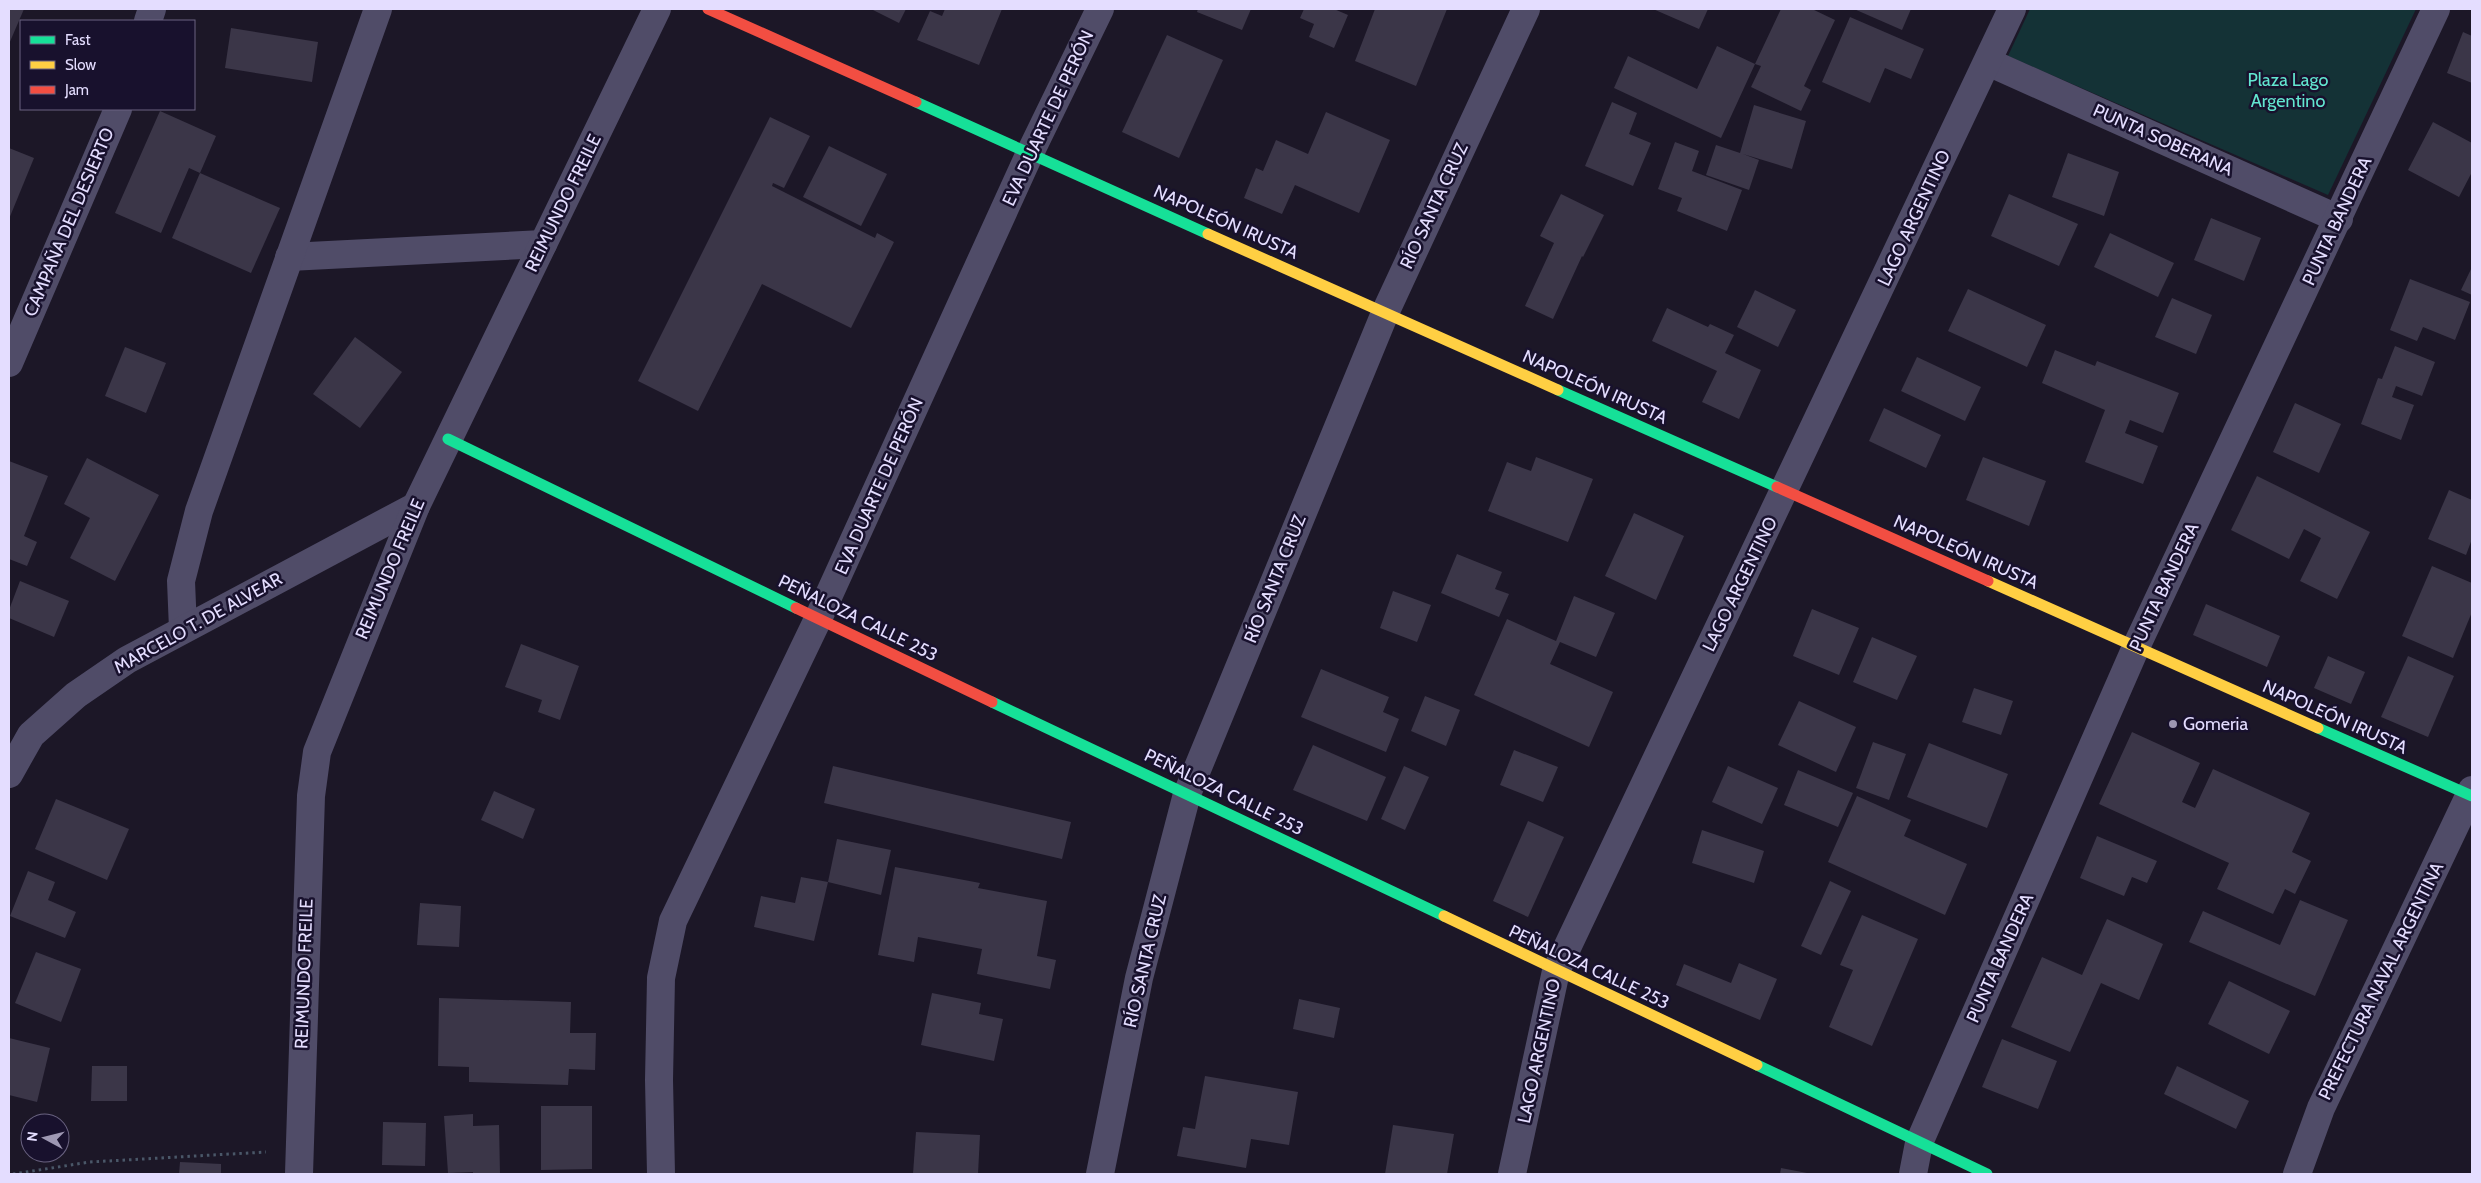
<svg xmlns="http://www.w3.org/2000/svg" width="2481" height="1183" viewBox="0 0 2481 1183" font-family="Cabin,sans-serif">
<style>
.green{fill:#143236}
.building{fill:#3b3648}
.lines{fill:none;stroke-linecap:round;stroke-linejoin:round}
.path{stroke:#4a5768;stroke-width:3;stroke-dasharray:2.5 4;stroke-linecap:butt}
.street{stroke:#504c68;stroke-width:28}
.fast{stroke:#16e098;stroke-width:11}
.slow{stroke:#ffcf43;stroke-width:11}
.jam{stroke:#f24e42;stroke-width:11}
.poi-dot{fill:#9e98b3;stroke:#18112d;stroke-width:2}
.labels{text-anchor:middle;stroke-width:5;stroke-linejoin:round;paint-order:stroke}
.park-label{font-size:18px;fill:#62e6d0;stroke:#18112d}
.street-label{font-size:18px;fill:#e4ddff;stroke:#18112d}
.poi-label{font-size:18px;fill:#e4ddff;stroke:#18112d;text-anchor:start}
</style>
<rect width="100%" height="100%" fill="#1c1727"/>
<polygon class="green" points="2030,9 2416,9 2328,195 2008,56"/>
<g class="building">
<polygon points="9,9 24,9 9,44"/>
<polygon points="871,9 906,9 899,23"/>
<polygon points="945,9 1002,9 979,65 917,40 930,11 942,16"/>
<polygon points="1198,9 1251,9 1242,30 1197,12"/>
<polygon points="1304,9 1334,9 1348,15 1334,48 1309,37 1314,24 1300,18"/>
<polygon points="1375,9 1447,9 1416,86 1355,61"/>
<polygon points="1653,9 1708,9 1699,29"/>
<polygon points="1781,9 1812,9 1835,20 1804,86 1811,90 1801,111 1751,87 1761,66 1755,64"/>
<polygon points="1854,9 1911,9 1902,30"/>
<polygon points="1850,17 1924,49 1911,79 1885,68 1870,103 1822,82"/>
<polygon points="231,28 318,42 312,82 225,68"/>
<polygon points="2463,32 2472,36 2472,83 2447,73"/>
<polygon points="1167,35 1223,60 1179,158 1122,132"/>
<polygon points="1717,46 1755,64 1721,138 1614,88 1628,56 1697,89"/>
<polygon points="1612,102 1637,113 1629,134 1651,143 1633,186 1585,166"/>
<polygon points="1754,105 1806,121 1792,169 1743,154 1759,160 1749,190 1706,175 1716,145 1740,153"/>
<polygon points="160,111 216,136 200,173 189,168 161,233 115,213"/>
<polygon points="1326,112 1390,140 1359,213 1295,185 1282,214 1244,198 1256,168 1263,171 1276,140 1308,154"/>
<polygon points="770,117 810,136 784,188 773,183 772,186 875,238 877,233 894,242 851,328 762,284 698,411 638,381"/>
<polygon points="2433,122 2472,143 2472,172 2459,197 2408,170"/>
<polygon points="1675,142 1699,151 1692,171 1742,190 1727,231 1677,211 1682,198 1658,189"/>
<polygon points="829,146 887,174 861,226 803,197"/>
<polygon points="9,148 34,158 9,219"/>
<polygon points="2068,153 2119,172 2104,216 2052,197"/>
<polygon points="200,173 280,208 251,273 172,238"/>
<polygon points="1561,194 1604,215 1583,257 1582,256 1553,319 1525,306 1554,243 1540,236"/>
<polygon points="2009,194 2078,224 2059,266 1991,236"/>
<polygon points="2211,218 2261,238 2244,281 2194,260"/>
<polygon points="2110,233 2174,263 2158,297 2094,267"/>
<polygon points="2472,267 2472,295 2461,290"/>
<polygon points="2410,279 2470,302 2455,340 2423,327 2417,341 2390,330"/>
<polygon points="1968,289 2046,325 2027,367 1948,331"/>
<polygon points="1755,290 1796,310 1778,347 1737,327"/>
<polygon points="2172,298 2212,315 2196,354 2155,337"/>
<polygon points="1667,308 1708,327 1710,324 1734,335 1725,353 1761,370 1739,419 1702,402 1717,371 1652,341"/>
<polygon points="355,337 402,372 360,428 313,394"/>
<polygon points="2395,346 2435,362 2422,396 2396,386 2392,397 2414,405 2401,440 2361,424 2378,378 2382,379"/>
<polygon points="125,347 166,363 146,413 105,396"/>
<polygon points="2055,350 2095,366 2097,361 2179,393 2163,433 2130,420 2125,433 2158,446 2143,484 2085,462 2105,410 2042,383"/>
<polygon points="1917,357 1981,387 1965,421 1901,391"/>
<polygon points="2295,403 2341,424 2319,473 2273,452"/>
<polygon points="1884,408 1941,435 1926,468 1869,441"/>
<polygon points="1536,457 1593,479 1568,542 1488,511 1507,462 1531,471"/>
<polygon points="1983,457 2046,481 2029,526 1966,500"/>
<polygon points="87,458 159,495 115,581 70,558 90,518 64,504"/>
<polygon points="9,461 48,476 24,536 37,542 27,566 9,559"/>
<polygon points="2257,476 2370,532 2337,599 2300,581 2321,538 2304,529 2289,559 2231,530"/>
<polygon points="2449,490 2472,500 2472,539 2466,555 2428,539"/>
<polygon points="1634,513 1684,536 1656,600 1605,576"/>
<polygon points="1457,554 1502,572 1495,589 1509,594 1499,617 1441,593"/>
<polygon points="2432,566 2472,583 2472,612 2453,658 2402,636"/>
<polygon points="20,581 69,601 54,637 9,618 9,610"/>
<polygon points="1393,591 1431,605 1417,642 1380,628"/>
<polygon points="1574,596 1615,613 1596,657 1560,642 1550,664 1613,692 1589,747 1474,695 1507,619 1556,641"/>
<polygon points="2206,604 2280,636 2267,667 2193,635"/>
<polygon points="1812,609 1859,628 1839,675 1793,656"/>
<polygon points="1872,637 1917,656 1897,700 1853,682"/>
<polygon points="521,644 579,666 560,720 538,712 542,700 505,687"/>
<polygon points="2328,656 2365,672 2351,704 2314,688"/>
<polygon points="2408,656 2454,676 2428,737 2381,717"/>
<polygon points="1321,669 1389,697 1383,712 1399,719 1386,752 1301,717"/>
<polygon points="1974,688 2013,701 2001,735 1962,722"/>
<polygon points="1425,696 1460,710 1446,746 1411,731"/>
<polygon points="1799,701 1856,727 1836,772 1778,745"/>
<polygon points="2132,732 2200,763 2182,802 2195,808 2213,769 2310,813 2292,852 2311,861 2295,894 2285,889 2273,914 2217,889 2229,863 2099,804"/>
<polygon points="1873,742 1906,754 1889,800 1856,788"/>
<polygon points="1929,743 2008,774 1987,828 1907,797"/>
<polygon points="1313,745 1386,777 1367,821 1293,790"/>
<polygon points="1514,750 1558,767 1543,802 1500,785"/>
<polygon points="833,766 1071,822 1062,859 824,803"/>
<polygon points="1404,766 1429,777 1405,830 1381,819"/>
<polygon points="1728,766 1778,788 1762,824 1712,802"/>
<polygon points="1798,770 1853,793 1838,827 1784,805"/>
<polygon points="494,791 535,809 523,839 481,820"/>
<polygon points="1857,796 1911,820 1904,836 1967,864 1945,915 1828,862"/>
<polygon points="56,799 129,829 107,880 35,849"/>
<polygon points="1528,821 1564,837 1528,917 1493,901"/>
<polygon points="1702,830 1764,851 1754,883 1692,863"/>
<polygon points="2097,836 2157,861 2147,883 2132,877 2124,896 2080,878"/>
<polygon points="837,839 891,850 881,895 828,882"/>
<polygon points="895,867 980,883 978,888 1047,901 1037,956 1056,960 1050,989 977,974 982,949 918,937 914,962 878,955"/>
<polygon points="28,871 55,882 48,900 76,912 65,938 10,916"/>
<polygon points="801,877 828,882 814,941 754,927 761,896 795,903"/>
<polygon points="1830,881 1851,891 1821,955 1801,946"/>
<polygon points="2300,900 2348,920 2315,996 2189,942 2203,911 2280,945"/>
<polygon points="420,903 461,906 459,947 417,945"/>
<polygon points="1862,915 1918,939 1872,1046 1829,1027 1853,970 1840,965"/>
<polygon points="2107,919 2163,944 2139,1000 2101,983 2070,1052 2011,1027 2042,957 2082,975"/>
<polygon points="36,952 81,969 61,1022 15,1003"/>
<polygon points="1739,963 1777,979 1760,1020 1676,985 1684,964 1731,983"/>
<polygon points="2229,981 2290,1011 2269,1054 2208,1024"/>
<polygon points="932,993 981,1003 979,1014 1003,1019 994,1061 921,1045"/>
<polygon points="439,998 571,1002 570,1033 596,1033 595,1070 569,1069 568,1085 469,1082 469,1067 438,1066"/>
<polygon points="1299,999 1340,1008 1334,1038 1293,1029"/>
<polygon points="9,1038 50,1048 37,1102 9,1095"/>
<polygon points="2002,1039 2057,1061 2038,1109 1982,1087"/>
<polygon points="92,1066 127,1066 127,1101 91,1101"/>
<polygon points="2177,1066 2249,1101 2236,1129 2164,1094"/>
<polygon points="1205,1076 1298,1092 1289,1145 1251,1139 1246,1168 1177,1156 1183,1127 1195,1129"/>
<polygon points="541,1106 592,1106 592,1169 541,1170"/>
<polygon points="473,1114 473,1126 499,1125 500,1174 473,1174 473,1172 448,1173 444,1116"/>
<polygon points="383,1122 426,1123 425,1166 382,1165"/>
<polygon points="1393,1125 1454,1134 1447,1174 1385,1174"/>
<polygon points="916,1132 980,1135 978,1174 913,1174"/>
<polygon points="180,1162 221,1164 221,1174 179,1174"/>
<polygon points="1781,1168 1807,1173 1807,1174 1780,1174"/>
</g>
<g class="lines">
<polyline class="path" points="13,1174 90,1162 266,1152"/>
<g class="street">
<polyline points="148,21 152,9"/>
<polyline points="1988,62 2339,219"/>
<polyline points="289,257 543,244"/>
<polyline points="9,363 118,109"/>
<polyline points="183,629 181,581 199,511 378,9"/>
<polyline points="9,774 31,735 76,695 127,660 416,506"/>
<polyline points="299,1174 311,796 317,752 416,506 657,9"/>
<polyline points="661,1174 659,1080 661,978 673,921 818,619 1030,153 1100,9"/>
<polyline points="1100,1174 1139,978 1187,794 1385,313 1526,9"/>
<polyline points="1512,1174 1556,971 2012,9"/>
<polyline points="1913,1174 1919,1143 2136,647 2436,9"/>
<polyline points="2297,1174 2321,1108 2472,790"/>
</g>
<g class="fast">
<polyline points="916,102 1208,234"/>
<polyline points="1558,390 1777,487"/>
<polyline points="448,439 796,608"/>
<polyline points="992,702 1444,916"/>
<polyline points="2318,728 2472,796"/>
<polyline points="1757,1065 1987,1174"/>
</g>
<g class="slow">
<polyline points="1208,234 1558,390"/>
<polyline points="1988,581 2318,728"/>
<polyline points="1444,916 1757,1065"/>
</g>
<g class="jam">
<polyline points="708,9 916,102"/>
<polyline points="1777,487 1988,581"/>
<polyline points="796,608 992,702"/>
</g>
</g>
<circle class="poi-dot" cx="2173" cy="724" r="5"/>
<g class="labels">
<g class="park-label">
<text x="2288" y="86">Plaza Lago<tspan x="2288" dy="21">Argentino</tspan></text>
</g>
<g class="street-label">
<text transform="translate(1048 118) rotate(-65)" y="6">EVA DUARTE DE PERÓN</text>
<text transform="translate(2163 140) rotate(24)" y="6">PUNTA SOBERANA</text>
<text transform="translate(563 203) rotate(-64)" y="6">REIMUNDO FREILE</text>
<text transform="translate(1434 206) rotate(-65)" y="6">RÍO SANTA CRUZ</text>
<text transform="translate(1914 218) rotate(-65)" y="6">LAGO ARGENTINO</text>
<text transform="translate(2337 221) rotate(-65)" y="6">PUNTA BANDERA</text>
<text transform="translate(69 222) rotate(-67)" y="6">CAMPAÑA DEL DESIERTO</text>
<text transform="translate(1226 222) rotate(24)" y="6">NAPOLEÓN IRUSTA</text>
<text transform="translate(1595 387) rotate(24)" y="6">NAPOLEÓN IRUSTA</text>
<text transform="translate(879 486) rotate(-66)" y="6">EVA DUARTE DE PERÓN</text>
<text transform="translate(1966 552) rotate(24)" y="6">NAPOLEÓN IRUSTA</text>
<text transform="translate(390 569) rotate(-67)" y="6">REIMUNDO FREILE</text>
<text transform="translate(1275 579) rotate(-68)" y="6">RÍO SANTA CRUZ</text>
<text transform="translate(1740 584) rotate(-64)" y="6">LAGO ARGENTINO</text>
<text transform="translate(2164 587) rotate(-65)" y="6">PUNTA BANDERA</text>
<text transform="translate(858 618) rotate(26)" y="6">PEÑALOZA CALLE 253</text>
<text transform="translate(198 623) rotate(-29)" y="6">MARCELO T. DE ALVEAR</text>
<text transform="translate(2335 717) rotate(24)" y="6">NAPOLEÓN IRUSTA</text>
<text transform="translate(1224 792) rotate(26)" y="6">PEÑALOZA CALLE 253</text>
<text transform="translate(2000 958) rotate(-66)" y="6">PUNTA BANDERA</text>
<text transform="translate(1145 961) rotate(-77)" y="6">RÍO SANTA CRUZ</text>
<text transform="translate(1589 967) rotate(25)" y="6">PEÑALOZA CALLE 253</text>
<text transform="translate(304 974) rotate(-88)" y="6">REIMUNDO FREILE</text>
<text transform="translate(2381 981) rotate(-64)" y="6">PREFECTURA NAVAL ARGENTINA</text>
<text transform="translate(1539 1051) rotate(-78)" y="6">LAGO ARGENTINO</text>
</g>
<g class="poi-label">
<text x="2183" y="730">Gomeria</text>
</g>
</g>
<rect width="2481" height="1183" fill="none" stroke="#e4ddff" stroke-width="20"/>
<rect x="20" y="20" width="175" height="90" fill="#18112d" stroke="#6a6381"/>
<rect x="30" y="36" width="25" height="8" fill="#16e098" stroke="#6a6381"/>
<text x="65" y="45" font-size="15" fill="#e4ddff">Fast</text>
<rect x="30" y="61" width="25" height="8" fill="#ffcf43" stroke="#6a6381"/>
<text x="65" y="70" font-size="15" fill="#e4ddff">Slow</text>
<rect x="30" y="86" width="25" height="8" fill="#f24e42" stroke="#6a6381"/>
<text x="65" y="95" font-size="15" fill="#e4ddff">Jam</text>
<g transform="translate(45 1138) rotate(277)"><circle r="24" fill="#18112d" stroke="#6a6381"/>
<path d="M0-4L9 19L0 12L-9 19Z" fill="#9e98b3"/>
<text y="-8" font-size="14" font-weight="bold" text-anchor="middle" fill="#e4ddff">N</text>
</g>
</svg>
